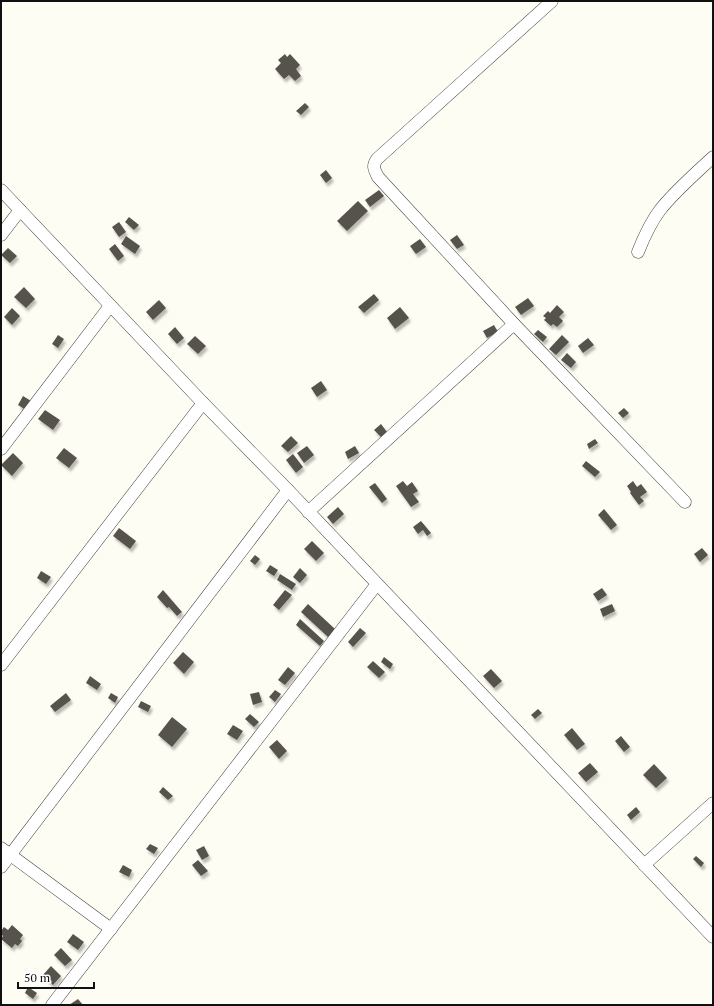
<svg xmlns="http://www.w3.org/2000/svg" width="714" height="1006" viewBox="0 0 714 1006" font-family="'PT Serif',serif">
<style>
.building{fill:#57524d;filter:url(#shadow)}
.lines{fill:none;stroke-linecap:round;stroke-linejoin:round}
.minor-casing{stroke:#434343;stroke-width:13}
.minor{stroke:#fff;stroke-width:12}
</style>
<defs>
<filter id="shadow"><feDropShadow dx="2" dy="3.5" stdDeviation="1" flood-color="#0004"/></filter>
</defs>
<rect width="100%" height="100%" fill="#fefdf4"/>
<g class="building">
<polygon points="285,54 287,57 290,54 300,65 296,69 301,76 295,81 289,75 284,79 275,69 281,63 278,60"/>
<polygon points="305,103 309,107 301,115 296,111"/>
<polygon points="326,170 332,178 326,183 320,175"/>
<polygon points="379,190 384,196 370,207 365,200"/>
<polygon points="358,201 368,211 347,231 337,221"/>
<polygon points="129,217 139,225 134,230 125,222"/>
<polygon points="119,222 126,232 119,237 112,227"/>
<polygon points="457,235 464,245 457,249 450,240"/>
<polygon points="126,236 140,246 135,254 121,244"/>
<polygon points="420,239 426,247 416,254 410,246"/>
<polygon points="115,244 124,256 118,261 109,249"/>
<polygon points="8,248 17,256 10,263 1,255"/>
<polygon points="24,287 35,299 26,308 14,297"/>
<polygon points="374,294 379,300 364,313 358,307"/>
<polygon points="528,298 534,306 521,315 515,307"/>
<polygon points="159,300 166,308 153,320 146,312"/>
<polygon points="557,305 564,312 559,317 563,321 557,327 553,324 551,326 544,320 546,318 543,316 548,311 550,313"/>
<polygon points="400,307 409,318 395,329 387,318"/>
<polygon points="12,308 20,316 12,325 4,317"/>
<polygon points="494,325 498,332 487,338 483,331"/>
<polygon points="175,327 184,338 177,344 168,334"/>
<polygon points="538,330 547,337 543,342 534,334"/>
<polygon points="58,335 64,339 58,348 52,344"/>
<polygon points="562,335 569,342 556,355 549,349"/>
<polygon points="195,336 206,346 198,354 187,344"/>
<polygon points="588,338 594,345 583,353 578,346"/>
<polygon points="567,353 576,362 571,368 561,360"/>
<polygon points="321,381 327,390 317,397 311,388"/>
<polygon points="23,396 31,401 26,410 18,405"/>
<polygon points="624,408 629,413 623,418 618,413"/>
<polygon points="45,410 60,420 53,430 38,419"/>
<polygon points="381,424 387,432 381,437 374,430"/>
<polygon points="291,436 298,443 288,452 281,446"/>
<polygon points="595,439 598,443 589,449 587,444"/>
<polygon points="307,446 314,455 304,463 297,453"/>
<polygon points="355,446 359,453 348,459 345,452"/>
<polygon points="64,448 77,458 69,468 56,458"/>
<polygon points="13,453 23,463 12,476 1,465"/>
<polygon points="293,454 303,467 296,473 286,460"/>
<polygon points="586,461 600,472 595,477 582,466"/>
<polygon points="403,481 407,486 412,482 418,491 413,494 419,502 411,507 396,486"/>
<polygon points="633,481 637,487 641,484 647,492 640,497 644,501 639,505 630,493 631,492 627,486"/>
<polygon points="375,483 387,499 382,503 369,487"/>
<polygon points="338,507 344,514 333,524 327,517"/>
<polygon points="604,509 617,525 611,530 598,515"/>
<polygon points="421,521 431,533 427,536 423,530 418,534 413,527"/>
<polygon points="119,528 136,541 130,549 113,536"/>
<polygon points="312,541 324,553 316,561 304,549"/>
<polygon points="702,548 708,555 700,562 694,554"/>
<polygon points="255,555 260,559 255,565 250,561"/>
<polygon points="270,565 278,570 274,576 266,571"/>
<polygon points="300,568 307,575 300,583 293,577"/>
<polygon points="41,571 51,577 46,584 37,578"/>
<polygon points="280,574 296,584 292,590 277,580"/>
<polygon points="602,588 607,595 598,601 593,594"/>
<polygon points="163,590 182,612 177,616 169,607 167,608 157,597"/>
<polygon points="285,590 292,595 279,610 273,605"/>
<polygon points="308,604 335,629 328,637 301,612"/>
<polygon points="612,604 615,611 603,617 600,609"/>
<polygon points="300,619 324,641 320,646 296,625"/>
<polygon points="360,628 366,633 353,647 348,642"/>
<polygon points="183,652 194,662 184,674 173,663"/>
<polygon points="384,657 393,664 390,669 381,662"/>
<polygon points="373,661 385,672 379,678 367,667"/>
<polygon points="288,667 295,673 285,685 278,680"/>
<polygon points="491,669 502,681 494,688 483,676"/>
<polygon points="90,676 101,684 97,690 86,683"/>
<polygon points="275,690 281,694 275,702 269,697"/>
<polygon points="259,692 262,702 253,705 250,694"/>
<polygon points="66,693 71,700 55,712 50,706"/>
<polygon points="111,693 118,697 115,703 108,698"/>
<polygon points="141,701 151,706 148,712 138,707"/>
<polygon points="538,709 542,713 535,719 531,715"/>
<polygon points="250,714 259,722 254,727 245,719"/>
<polygon points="172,717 187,729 172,747 158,735"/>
<polygon points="233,725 243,731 237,740 227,734"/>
<polygon points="572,728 585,744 577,750 564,735"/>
<polygon points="621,736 630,747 624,752 615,741"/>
<polygon points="277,740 287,751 279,759 269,747"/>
<polygon points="590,763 598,772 586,782 578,773"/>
<polygon points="654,764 667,778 656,788 643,775"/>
<polygon points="163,787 173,796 168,800 159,792"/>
<polygon points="636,807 640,812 631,820 627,815"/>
<polygon points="150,844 158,848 154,854 146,849"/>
<polygon points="204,846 209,856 202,860 196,850"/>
<polygon points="696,856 704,863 701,867 693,859"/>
<polygon points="198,860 208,871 201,876 192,865"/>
<polygon points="123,865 132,870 129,877 119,872"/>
<polygon points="12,925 23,935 20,939 22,941 18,946 15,944 12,948 1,939 3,936 1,934 1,931 4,927 8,930"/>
<polygon points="73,934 84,942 78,950 67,942"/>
<polygon points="61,948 72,960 65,966 54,955"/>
<polygon points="51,966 61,976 53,985 42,976"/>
<polygon points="28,987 37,993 33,999 25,993"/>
<polygon points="78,999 83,1005 69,1005"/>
</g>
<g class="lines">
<defs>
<g id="minor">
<path d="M 552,1 L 377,159 C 372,166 374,169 378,177 L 514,324 L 685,502"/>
<polyline points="1,190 203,403 288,490 713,937"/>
<polyline points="1,235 20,210"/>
<path d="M 638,252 C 644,237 650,223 660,210 C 675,191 695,174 713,157"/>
<polyline points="1,449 110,306"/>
<polyline points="308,512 514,324"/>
<polyline points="1,665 203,403"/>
<polyline points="1,848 111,929"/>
<polyline points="644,865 713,803"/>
<polyline points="1,867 288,490"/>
<polyline points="52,1005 377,584"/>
</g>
</defs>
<use href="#minor" class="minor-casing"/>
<use href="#minor" class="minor"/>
</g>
<rect width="714" height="1006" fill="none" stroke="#101010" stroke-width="4"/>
<path d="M18 982v6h76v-6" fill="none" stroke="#101010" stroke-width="2"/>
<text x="24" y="982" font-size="12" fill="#101010" stroke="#ffffff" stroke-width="3" paint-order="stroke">50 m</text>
</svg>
